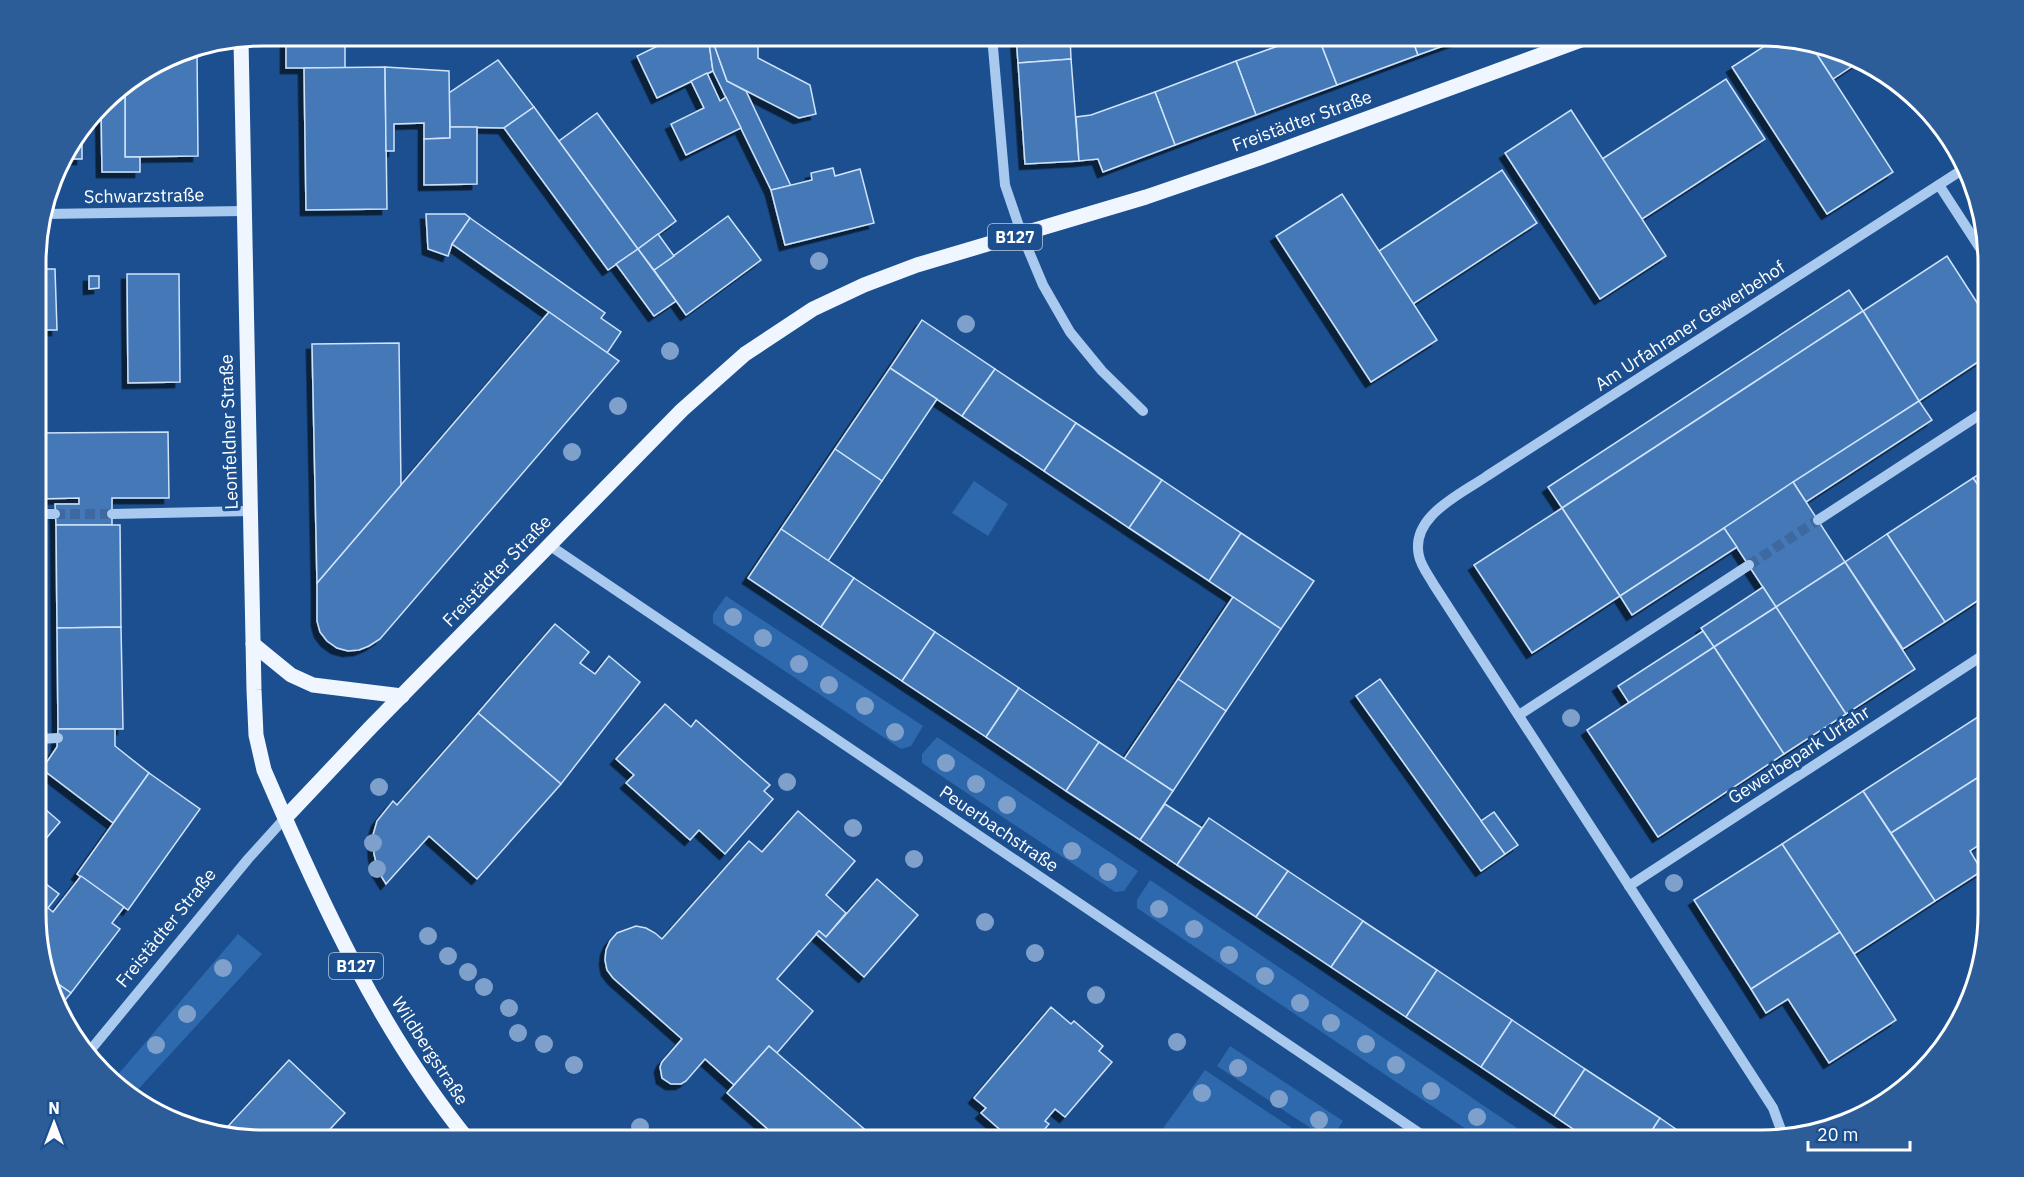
<svg xmlns="http://www.w3.org/2000/svg" width="2024" height="1177" viewBox="0 0 2024 1177" font-family="'IBM Plex Sans',sans-serif">
<style>
.green{fill:#2e69ad}
.building{fill:#4478b7;stroke:#cfe3fa;stroke-width:1.5;filter:url(#shadow)}
.lines{fill:none;stroke-linecap:round;stroke-linejoin:round}
.minor-tunnel{stroke:#3d69a0;stroke-width:10;stroke-dasharray:10 5;stroke-linecap:butt}
.minor{stroke:#a9c9ee;stroke-width:10}
.major{stroke:#f0f6ff;stroke-width:15}
.tree{fill:#7ea0ca}
.labels{text-anchor:middle;stroke-width:6;stroke-linejoin:round;paint-order:stroke}
.shield{fill:#1b4f8f;stroke:#bbcadd;stroke-width:1.5}
.shield-label{font-size:16px;font-weight:bold;fill:#fff}
.street-label{font-size:18px;fill:#fff;stroke:#1b4f8f}
.rim{fill:none;stroke:#fff;stroke-width:3}
</style>
<defs>
<filter id="shadow"><feDropShadow dx="-5.5" dy="5.5" stdDeviation="0" flood-color="#0009"/></filter>
</defs>
<rect width="100%" height="100%" fill="#1b4f8f"/>
<g class="green">
<polygon points="974,481 1008,504 988,536 952,513"/>
<polygon points="726,596 923,726 911,746 901,749 713,623 713,614"/>
<polygon points="937,737 1138,871 1124,891 1115,892 922,763 922,754"/>
<polygon points="1150,880 1536,1141 1484,1141 1137,908 1137,900"/>
<polygon points="238,934 262,954 133,1095 115,1078"/>
<polygon points="1230,1046 1343,1121 1330,1141 1217,1066"/>
<polygon points="1205,1070 1311,1141 1154,1141"/>
</g>
<g class="building">
<rect x="286" y="36" width="59" height="32"/>
<polygon points="678,36 708,36 713,71 657,98 637,56"/>
<polygon points="708,36 711,36 727,81 746,91 791,186 771,190 713,71"/>
<polygon points="711,36 758,36 758,58 810,85 816,114 799,118 727,81"/>
<polygon points="1016,36 1070,36 1071,59 1018,63"/>
<polygon points="1306,36 1318,36 1337,85 1256,115 1236,61"/>
<polygon points="1318,36 1411,36 1418,55 1337,85"/>
<polygon points="1411,36 1471,36 1418,55"/>
<polygon points="1777,38 1809,42 1893,172 1827,214 1732,67"/>
<polygon points="1809,42 1820,44 1860,61 1833,79"/>
<polygon points="197,49 198,156 125,157 125,85 177,53"/>
<polygon points="1071,59 1079,161 1025,164 1018,63"/>
<polygon points="498,60 534,107 504,128 450,127 449,93"/>
<polygon points="1236,61 1256,115 1175,145 1155,92"/>
<polygon points="385,67 387,209 306,210 304,68"/>
<polygon points="385,67 449,71 450,138 424,139 424,123 394,124 394,151 386,151"/>
<polygon points="707,73 720,101 726,97 741,128 686,155 671,124 704,108 691,81"/>
<polygon points="1726,79 1765,139 1642,219 1602,159"/>
<polygon points="121,88 125,88 125,157 140,157 140,172 102,172 101,108 113,93"/>
<polygon points="1155,92 1175,145 1103,172 1098,159 1079,161 1076,117 1091,115"/>
<polygon points="534,107 638,249 608,270 504,128"/>
<polygon points="1571,110 1666,256 1600,299 1505,153"/>
<polygon points="597,113 676,221 638,249 559,141"/>
<polygon points="450,127 477,127 477,184 424,185 424,139 450,138"/>
<polygon points="82,134 82,159 62,159"/>
<polygon points="833,168 835,176 860,169 874,223 785,245 771,190 812,180 811,173"/>
<polygon points="1502,170 1537,223 1413,304 1379,251"/>
<polygon points="1342,194 1437,340 1371,382 1276,236"/>
<polygon points="426,214 465,214 470,218 452,244 448,256 428,249"/>
<polygon points="728,216 761,260 686,315 654,270"/>
<polygon points="470,218 605,313 601,318 621,332 607,353 452,244"/>
<polygon points="658,234 674,256 654,270 638,249"/>
<polygon points="638,249 676,301 654,316 616,264"/>
<polygon points="1947,256 1987,318 1987,356 1919,401 1863,311"/>
<polygon points="38,269 55,269 57,330 38,330"/>
<polygon points="127,274 179,274 180,382 128,383"/>
<polygon points="89,276 99,276 99,288 89,289"/>
<polygon points="1849,290 1863,311 1562,508 1548,487"/>
<polygon points="1863,311 1919,401 1620,596 1562,508"/>
<polygon points="549,312 619,361 380,639 369,646 359,650 348,651 337,648 327,641 320,632 317,621 317,583"/>
<polygon points="922,320 995,369 962,416 890,368"/>
<polygon points="399,343 401,485 317,583 312,344"/>
<polygon points="890,368 937,399 882,481 835,449"/>
<polygon points="995,369 1076,423 1044,471 962,416"/>
<polygon points="1919,401 1932,420 1806,502 1793,482"/>
<polygon points="1076,423 1162,480 1129,528 1044,471"/>
<polygon points="168,432 169,498 112,498 112,525 56,525 55,504 79,504 79,498 38,499 38,433"/>
<polygon points="835,449 882,481 828,561 781,529"/>
<polygon points="1987,469 1988,499 1973,478"/>
<polygon points="1973,478 1988,499 1988,594 1945,622 1887,534"/>
<polygon points="1162,480 1241,533 1209,581 1129,528"/>
<polygon points="1793,482 1845,562 1776,607 1724,528"/>
<polygon points="1562,508 1620,596 1532,653 1474,565"/>
<polygon points="56,525 120,525 121,627 57,628"/>
<polygon points="1724,528 1737,547 1632,615 1620,596"/>
<polygon points="781,529 854,578 821,627 748,578"/>
<polygon points="1241,533 1314,581 1281,629 1209,581"/>
<polygon points="1887,534 1945,622 1903,649 1845,562"/>
<polygon points="1845,562 1915,669 1846,714 1776,607"/>
<polygon points="854,578 935,632 902,681 821,627"/>
<polygon points="1763,587 1776,607 1714,647 1701,628"/>
<polygon points="1233,597 1281,629 1226,711 1178,679"/>
<polygon points="1776,607 1846,714 1784,754 1714,647"/>
<polygon points="555,624 589,652 580,663 595,674 609,656 640,682 561,784 478,713"/>
<polygon points="121,627 123,729 58,729 57,628"/>
<polygon points="1703,631 1714,647 1629,703 1618,686"/>
<polygon points="935,632 1019,688 986,737 902,681"/>
<polygon points="1714,647 1784,754 1658,837 1587,730"/>
<polygon points="1178,679 1226,711 1173,791 1124,759"/>
<polygon points="1380,679 1505,854 1481,871 1356,696"/>
<polygon points="1019,688 1099,742 1066,791 986,737"/>
<polygon points="665,704 691,727 696,720 770,785 764,791 773,799 725,854 699,830 690,840 626,783 634,775 616,759"/>
<polygon points="478,713 561,784 477,879 429,836 386,884 378,871 374,854 373,835 377,821 393,801 397,805"/>
<polygon points="1984,713 1988,719 1988,771 1891,833 1863,791"/>
<polygon points="58,729 115,729 115,746 149,773 113,823 42,769 57,747"/>
<polygon points="1099,742 1173,791 1140,840 1066,791"/>
<polygon points="1988,771 1988,839 1970,851 1982,871 1935,901 1891,833"/>
<polygon points="149,773 200,809 128,910 77,874"/>
<polygon points="1863,791 1935,901 1854,954 1782,844"/>
<polygon points="38,803 60,822 44,841 38,836"/>
<polygon points="1165,804 1202,828 1177,865 1140,840"/>
<polygon points="798,811 855,861 826,895 846,913 826,937 819,931 777,979 813,1011 777,1053 769,1046 734,1085 705,1059 686,1081 681,1084 671,1084 662,1078 660,1067 662,1062 682,1039 613,978 607,970 605,960 606,950 610,941 617,933 636,926 646,928 655,933 662,939 749,841 762,852"/>
<polygon points="1494,812 1518,845 1505,854 1481,821"/>
<polygon points="1209,818 1288,871 1256,917 1177,865"/>
<polygon points="1782,844 1840,932 1751,989 1694,900"/>
<polygon points="1288,871 1363,921 1331,967 1256,917"/>
<polygon points="81,876 124,907 112,923 120,929 71,993 51,979 38,943 38,878 59,894 48,908 53,912"/>
<polygon points="877,879 918,915 864,977 816,934 819,931 826,937"/>
<polygon points="1363,921 1437,970 1406,1017 1331,967"/>
<polygon points="1840,932 1896,1020 1829,1063 1788,999 1766,1013 1751,989"/>
<polygon points="1437,970 1512,1020 1481,1067 1406,1017"/>
<polygon points="51,979 71,993 61,1005"/>
<polygon points="1051,1007 1071,1024 1074,1021 1103,1046 1099,1051 1112,1062 1065,1117 1055,1109 1045,1121 1049,1124 1035,1141 1013,1141 981,1113 986,1108 974,1098"/>
<polygon points="1512,1020 1585,1069 1554,1116 1481,1067"/>
<polygon points="769,1046 777,1053 878,1141 781,1141 727,1093"/>
<polygon points="289,1060 345,1113 319,1141 263,1141 220,1135"/>
<polygon points="1585,1069 1660,1118 1645,1141 1591,1141 1554,1116"/>
<polygon points="1660,1118 1693,1141 1645,1141"/>
</g>
<g class="lines">
<g class="minor-tunnel">
<polyline points="55,514 112,514"/>
<polyline points="1749,565 1818,520"/>
</g>
<g class="minor">
<polyline points="992,36 1005,185 1022,235 1043,285 1070,332 1102,371 1143,411"/>
<polyline points="1939,185 1987,259"/>
<polyline points="44,214 244,211"/>
<polyline points="38,514 55,514"/>
<polyline points="112,514 251,511"/>
<polyline points="1818,520 1987,410"/>
<polyline points="549,545 1431,1141"/>
<polyline points="1519,715 1749,565"/>
<polyline points="38,739 58,738"/>
<polyline points="1629,886 1988,652"/>
<polyline points="88,1053 248,859 285,818"/>
<path d="M 1784,1138 L 1773,1108 L 1434,585 C 1429,576 1421,566 1419,556 C 1410,516 1460,495 1487,476 L 1965,168"/>
</g>
<g class="major">
<path d="M 241,40 L 254,690 L 256,735 L 264,770 C 320,900 379,1030 469,1141"/>
<polyline points="253,644 291,675 313,685 402,696"/>
<polyline points="285,818 370,728 682,410 745,354 813,309 864,285 917,265 1146,197 1257,159 1592,36"/>
</g>
</g>
<g class="tree">
<circle cx="819" cy="261" r="9"/>
<circle cx="966" cy="324" r="9"/>
<circle cx="670" cy="351" r="9"/>
<circle cx="618" cy="406" r="9"/>
<circle cx="572" cy="452" r="9"/>
<circle cx="733" cy="617" r="9"/>
<circle cx="763" cy="638" r="9"/>
<circle cx="799" cy="664" r="9"/>
<circle cx="829" cy="685" r="9"/>
<circle cx="865" cy="706" r="9"/>
<circle cx="1571" cy="718" r="9"/>
<circle cx="895" cy="732" r="9"/>
<circle cx="946" cy="763" r="9"/>
<circle cx="787" cy="782" r="9"/>
<circle cx="976" cy="784" r="9"/>
<circle cx="379" cy="787" r="9"/>
<circle cx="1007" cy="805" r="9"/>
<circle cx="853" cy="828" r="9"/>
<circle cx="373" cy="843" r="9"/>
<circle cx="1072" cy="851" r="9"/>
<circle cx="914" cy="859" r="9"/>
<circle cx="377" cy="869" r="9"/>
<circle cx="1108" cy="872" r="9"/>
<circle cx="1674" cy="883" r="9"/>
<circle cx="1159" cy="909" r="9"/>
<circle cx="985" cy="922" r="9"/>
<circle cx="1194" cy="929" r="9"/>
<circle cx="428" cy="936" r="9"/>
<circle cx="1035" cy="953" r="9"/>
<circle cx="1229" cy="955" r="9"/>
<circle cx="448" cy="956" r="9"/>
<circle cx="223" cy="968" r="9"/>
<circle cx="468" cy="972" r="9"/>
<circle cx="1265" cy="976" r="9"/>
<circle cx="484" cy="987" r="9"/>
<circle cx="1096" cy="995" r="9"/>
<circle cx="1300" cy="1003" r="9"/>
<circle cx="509" cy="1008" r="9"/>
<circle cx="187" cy="1014" r="9"/>
<circle cx="1331" cy="1023" r="9"/>
<circle cx="518" cy="1033" r="9"/>
<circle cx="1177" cy="1042" r="9"/>
<circle cx="544" cy="1044" r="9"/>
<circle cx="1366" cy="1044" r="9"/>
<circle cx="156" cy="1045" r="9"/>
<circle cx="574" cy="1065" r="9"/>
<circle cx="1396" cy="1065" r="9"/>
<circle cx="1238" cy="1068" r="9"/>
<circle cx="1431" cy="1091" r="9"/>
<circle cx="1202" cy="1093" r="9"/>
<circle cx="1279" cy="1099" r="9"/>
<circle cx="1477" cy="1117" r="9"/>
<circle cx="1319" cy="1120" r="9"/>
<circle cx="640" cy="1127" r="9"/>
</g>
<g class="labels">
<g class="shield">
<rect x="988" y="224" width="54" height="26" rx="4.5"/>
<rect x="329" y="953" width="54" height="26" rx="4.5"/>
</g>
<g class="shield-label">
<text x="1015" y="243">B127</text>
<text x="356" y="972">B127</text>
</g>
<g class="street-label">
<text transform="translate(1302 121) rotate(-20)" y="6">Freistädter Straße</text>
<text transform="translate(144 196) rotate(-1)" y="6">Schwarzstraße</text>
<text transform="translate(1690 326) rotate(-33)" y="6">Am Urfahraner Gewerbehof</text>
<text transform="translate(229 432) rotate(-92)" y="6">Leonfeldner Straße</text>
<text transform="translate(497 571) rotate(-46)" y="6">Freistädter Straße</text>
<text transform="translate(1799 755) rotate(-33)" y="6">Gewerbepark Urfahr</text>
<text transform="translate(999 829) rotate(34)" y="6">Peuerbachstraße</text>
<text transform="translate(166 928) rotate(-51)" y="6">Freistädter Straße</text>
<text transform="translate(430 1051) rotate(57)" y="6">Wildbergstraße</text>
</g>
</g>
<path d="M0 0H2024V1177H0ZM263 46H1761A217 217 0 0 1 1978 263V913A217 217 0 0 1 1761 1130H263A217 217 0 0 1 46 913V263A217 217 0 0 1 263 46Z" fill="#2d5d98" fill-rule="evenodd"/>
<path class="rim" d="M263 46H1761A217 217 0 0 1 1978 263V913A217 217 0 0 1 1761 1130H263A217 217 0 0 1 46 913V263A217 217 0 0 1 263 46Z"/>
<g transform="translate(54 1123)" stroke="#1b4f8f" stroke-width="4.5" paint-order="stroke">
<path d="M0-4.5L10 22L0 15L-10 22Z" fill="#ffffff"/>
<text y="-9" font-size="16" font-weight="bold" text-anchor="middle" fill="#ffffff">N</text>
</g>
<path d="M1808 1141v9h102v-9" fill="none" stroke="#ffffff" stroke-width="3"/>
<text x="1817" y="1141" font-size="18" fill="#ffffff" stroke="#1b4f8f" stroke-width="4.5" paint-order="stroke">20 m</text>
</svg>
